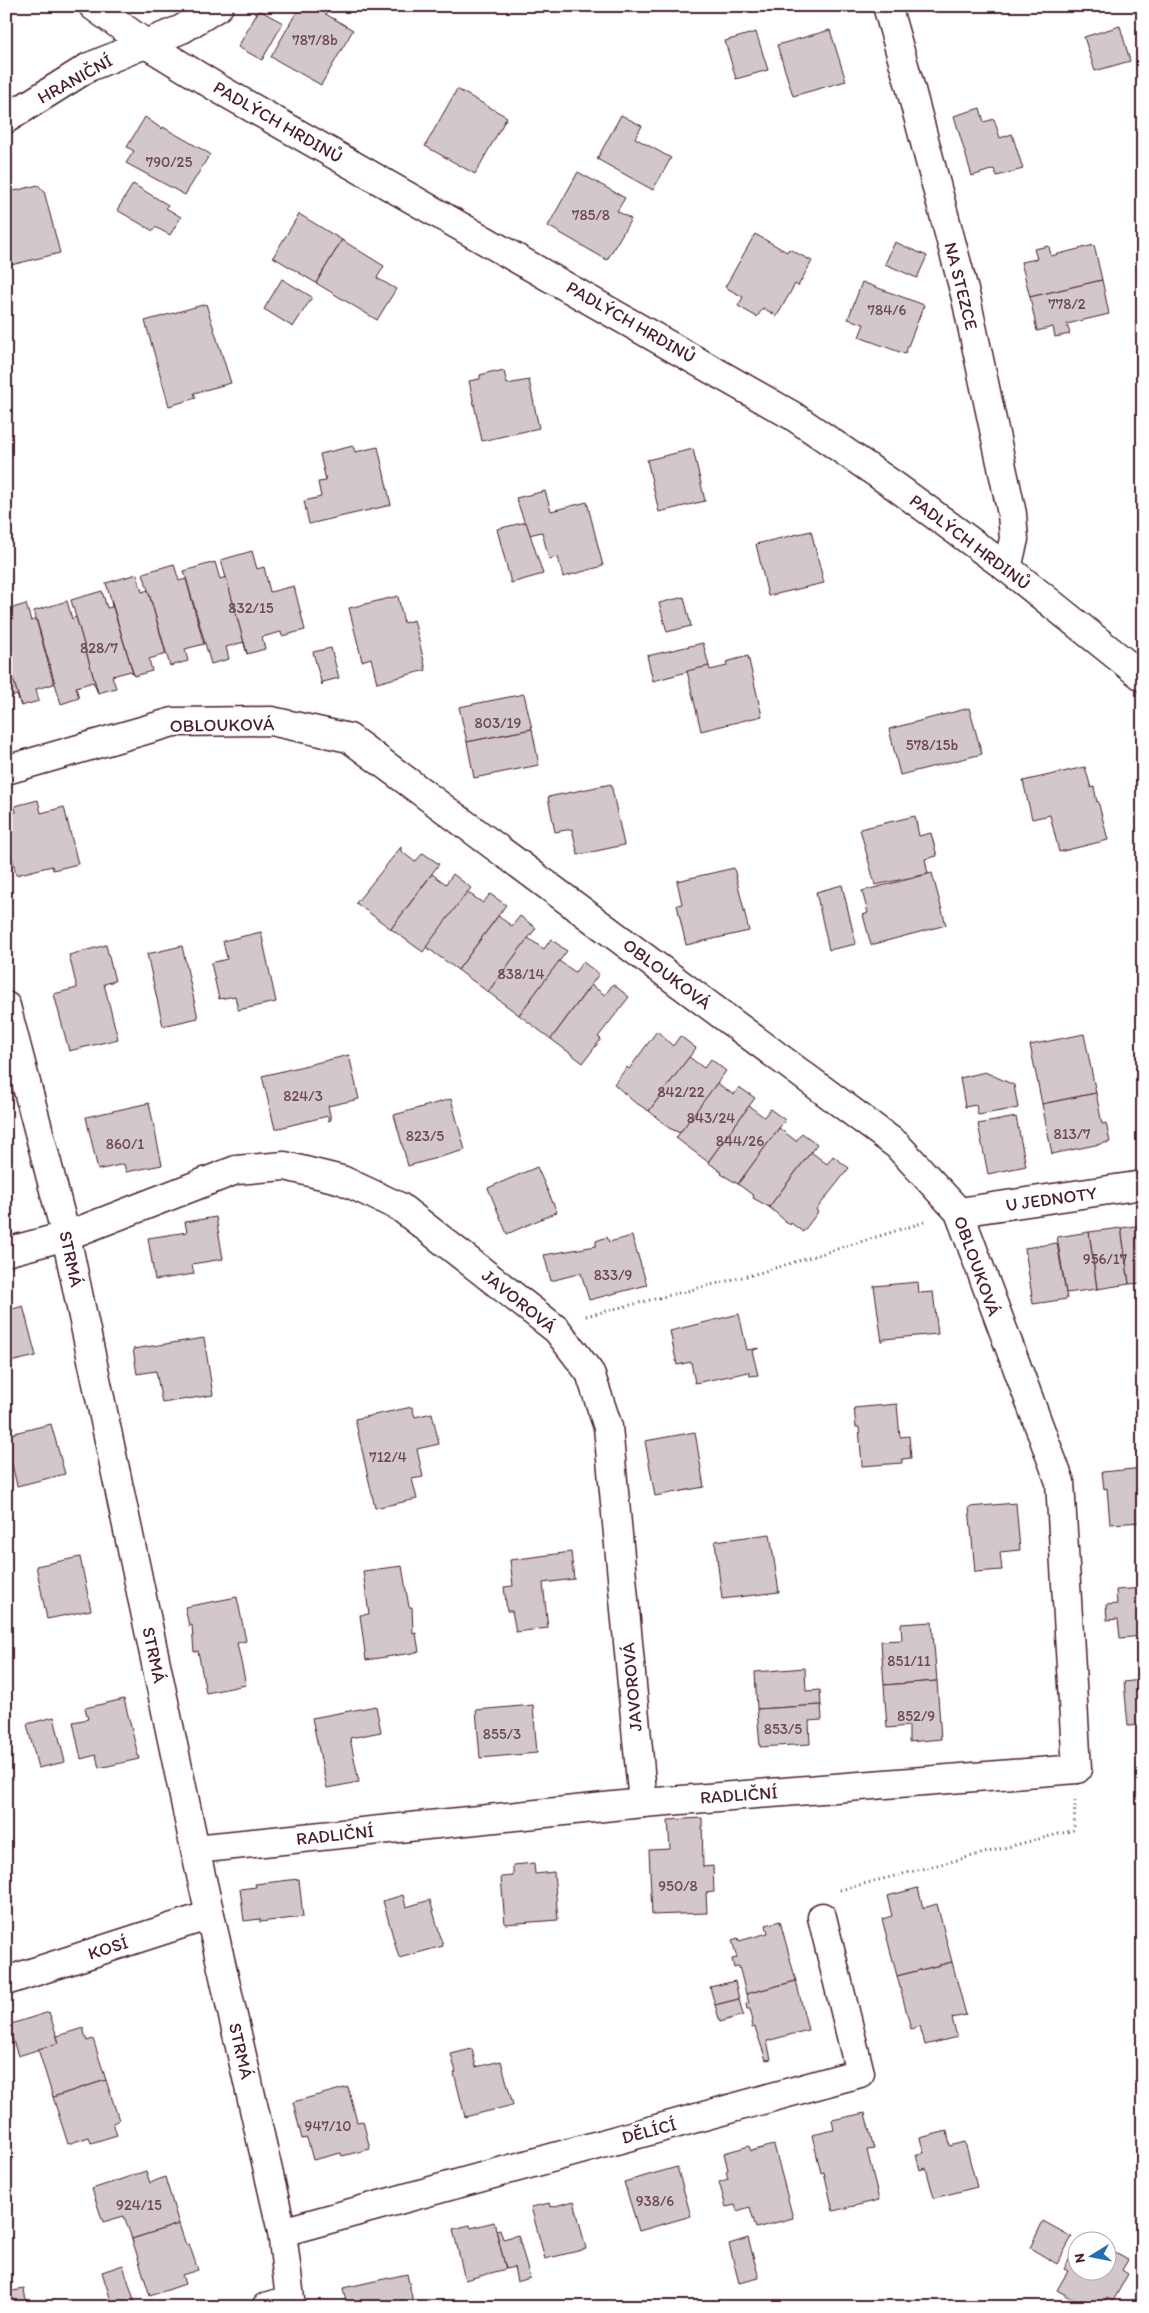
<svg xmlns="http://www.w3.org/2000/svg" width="1149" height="2313" viewBox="0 0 1149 2313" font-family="Itim,sans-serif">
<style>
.building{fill:#d2c7cb;stroke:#4a1f2b}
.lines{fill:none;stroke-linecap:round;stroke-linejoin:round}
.street-casing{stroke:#4a1f2b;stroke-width:31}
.secondary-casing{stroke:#4a1f2b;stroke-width:31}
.path{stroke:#4a1f2b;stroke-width:3;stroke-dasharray:1 4;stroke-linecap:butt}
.street{stroke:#fff;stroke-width:28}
.secondary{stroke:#fff;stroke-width:28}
.labels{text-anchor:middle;stroke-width:5;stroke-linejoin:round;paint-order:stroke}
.number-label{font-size:15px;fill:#6c4953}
.street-label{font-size:18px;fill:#4a1f2b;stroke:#fff}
</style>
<rect width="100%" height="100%" fill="#fff"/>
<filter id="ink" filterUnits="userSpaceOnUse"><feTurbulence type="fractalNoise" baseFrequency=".02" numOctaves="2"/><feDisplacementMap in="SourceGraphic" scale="10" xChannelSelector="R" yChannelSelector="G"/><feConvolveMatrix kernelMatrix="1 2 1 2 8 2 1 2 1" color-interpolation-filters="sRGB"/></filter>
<g filter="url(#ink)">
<g class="building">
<polygon points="300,6 312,6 353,30 321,85 271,57"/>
<polygon points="259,10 283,23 262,60 238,47"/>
<polygon points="1120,26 1130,61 1095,71 1084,37"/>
<polygon points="830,30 846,81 793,96 777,45"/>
<polygon points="756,32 768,70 736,79 725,41"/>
<polygon points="457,89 507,117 475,174 425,146"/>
<polygon points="980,108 984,122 994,119 1000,138 1012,134 1023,169 997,176 994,169 972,176 954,116"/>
<polygon points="621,115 642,126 635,138 671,158 653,190 597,159"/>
<polygon points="145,117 162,129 163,127 210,154 185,195 126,163 134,151 127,147"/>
<polygon points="578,172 625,198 617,211 631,219 607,260 548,226"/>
<polygon points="133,184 168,205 166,208 181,217 170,235 155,227 153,231 117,210"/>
<polygon points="38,185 44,191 60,253 11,265 9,258 6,258 6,193"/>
<polygon points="299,214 342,240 316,283 273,257"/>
<polygon points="755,234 787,252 789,249 812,261 798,286 795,284 777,316 763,308 757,317 738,306 743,297 725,287"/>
<polygon points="342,240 384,266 377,278 396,289 377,320 316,283"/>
<polygon points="895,242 927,256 917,278 885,264"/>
<polygon points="1094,245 1102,280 1030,297 1021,262 1037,259 1034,249 1049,246 1051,256"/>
<polygon points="282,279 312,297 293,327 264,309"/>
<polygon points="1102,280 1109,314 1067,324 1070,334 1055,337 1053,327 1037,331 1030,297"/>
<polygon points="862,282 924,305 905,354 859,337 864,324 848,319"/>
<polygon points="206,304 231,383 194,393 196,398 169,406 145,321"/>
<polygon points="495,371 495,373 504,371 507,384 529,380 539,428 482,441 469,381 480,379 480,375"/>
<polygon points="353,446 355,452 378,447 391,505 309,524 304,501 321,497 318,482 326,481 320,454"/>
<polygon points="693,449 705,501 659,512 647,460"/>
<polygon points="545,491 551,511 587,502 603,566 563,577 558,557 549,559 542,532 529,535 516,498"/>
<polygon points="526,522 543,574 511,583 497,529"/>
<polygon points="811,531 824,583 768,596 756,544"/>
<polygon points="252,551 257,569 264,567 270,592 294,586 305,630 282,636 281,632 262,637 265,649 247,654 221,560"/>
<polygon points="215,562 220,579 226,577 247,654 244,642 226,647 229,659 211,664 184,571"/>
<polygon points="174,564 179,581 186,579 204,644 185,649 188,661 170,666 143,573"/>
<polygon points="137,574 142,592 148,590 166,654 149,659 152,671 134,676 106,583"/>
<polygon points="102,591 107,608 112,607 111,601 134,676 131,671 112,676 116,688 98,693 71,600"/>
<polygon points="398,596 404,623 414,620 426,670 377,683 371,658 362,661 349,608"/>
<polygon points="684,597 691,626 667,632 659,603"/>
<polygon points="67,601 72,619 76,617 98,693 93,682 76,687 79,698 61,704 34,611"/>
<polygon points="26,604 31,621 36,619 54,684 36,689 39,701 21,706 6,655 6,610"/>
<polygon points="703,643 709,666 653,681 647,656"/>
<polygon points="331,648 339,678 323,682 322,685 313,652"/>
<polygon points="6,655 21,706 17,695 6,698"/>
<polygon points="748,656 762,716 701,731 687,671 709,666 710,670 727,666 726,662"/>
<polygon points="524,694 532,729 467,742 459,707"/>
<polygon points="969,708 982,754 900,775 889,729"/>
<polygon points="532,729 539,765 474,778 467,742"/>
<polygon points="1085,767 1091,788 1094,787 1097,802 1098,801 1108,840 1059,852 1050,815 1032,819 1023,781"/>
<polygon points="611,784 624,845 578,855 572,829 555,832 548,797"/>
<polygon points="38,800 41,813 64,807 78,864 53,870 52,866 16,875 6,827 6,814 16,812 15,806"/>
<polygon points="915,816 919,836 931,833 937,856 925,859 928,874 875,885 860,829"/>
<polygon points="401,847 401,851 415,862 423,853 439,864 391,929 356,903"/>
<polygon points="734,868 749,931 686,945 677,905 682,904 677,881"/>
<polygon points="932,873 946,925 871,945 863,915 868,913 862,891"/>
<polygon points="432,874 446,884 453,874 471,888 423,952 391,929"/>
<polygon points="842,885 856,944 829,950 816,892"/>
<polygon points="467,892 483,903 490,894 506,905 458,970 426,947"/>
<polygon points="498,916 512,926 520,916 536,928 488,992 458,970"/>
<polygon points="261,932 276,1002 238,1010 235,996 219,999 211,963 227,959 223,941"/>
<polygon points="528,938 544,949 551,939 567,951 519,1015 488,992"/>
<polygon points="106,945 115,981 104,984 118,1039 69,1051 54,994 77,988 69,955"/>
<polygon points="182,946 198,1018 163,1026 147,954"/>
<polygon points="559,961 575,972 583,962 599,974 551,1039 519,1015"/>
<polygon points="613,984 629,997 598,1037 601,1039 583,1063 551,1039 591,985 605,995"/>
<polygon points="657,1031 673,1046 680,1036 696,1048 649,1111 633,1101 614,1084 627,1067 629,1069"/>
<polygon points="1084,1034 1096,1093 1042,1104 1030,1045"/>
<polygon points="349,1055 359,1099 328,1106 331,1120 328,1121 328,1116 275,1129 262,1076"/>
<polygon points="689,1057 704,1068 711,1059 726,1071 680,1133 669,1128 649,1111"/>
<polygon points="985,1072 1014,1085 1018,1108 978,1115 976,1105 965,1107 960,1078"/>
<polygon points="717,1083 734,1095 739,1087 755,1098 708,1162 676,1138"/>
<polygon points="1096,1093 1102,1124 1106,1123 1110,1142 1052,1154 1042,1104"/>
<polygon points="451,1099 465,1150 408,1166 394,1115"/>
<polygon points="149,1103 162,1165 126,1172 124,1164 98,1170 86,1117"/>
<polygon points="749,1106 764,1117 770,1109 785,1120 738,1184 721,1174 722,1173 708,1162"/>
<polygon points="1016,1117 1026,1166 988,1174 978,1124"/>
<polygon points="779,1128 796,1141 802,1133 817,1144 769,1207 753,1198 754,1196 738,1184"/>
<polygon points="811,1152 827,1164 833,1156 849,1168 816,1210 818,1212 803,1232 791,1223 790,1225 769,1207"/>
<polygon points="537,1167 557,1212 507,1234 488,1188"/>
<polygon points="216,1217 223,1259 192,1264 194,1274 155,1280 148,1238 187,1232 185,1222"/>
<polygon points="1143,1225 1143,1283 1129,1284 1121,1228"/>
<polygon points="1121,1228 1129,1284 1097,1289 1089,1232"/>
<polygon points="1089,1232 1097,1289 1066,1293 1057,1237"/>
<polygon points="632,1236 647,1285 589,1300 581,1273 551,1281 544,1255 596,1246 596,1241 607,1237 609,1242"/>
<polygon points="1057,1243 1067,1299 1033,1304 1025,1248"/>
<polygon points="918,1282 919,1293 933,1292 938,1334 884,1339 882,1342 874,1286"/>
<polygon points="23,1306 36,1356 6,1363 6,1311"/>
<polygon points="739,1314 747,1350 759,1348 752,1351 758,1375 750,1376 749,1372 695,1383 691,1362 677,1365 670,1331"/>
<polygon points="204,1338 213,1395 162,1403 156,1371 137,1374 133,1349"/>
<polygon points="897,1404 900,1437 909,1436 911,1458 902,1459 902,1463 862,1466 859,1427 856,1427 854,1408"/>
<polygon points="412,1407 415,1417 432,1413 439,1444 417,1449 423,1477 412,1479 417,1499 375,1508 355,1419"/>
<polygon points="51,1424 65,1474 17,1486 12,1464 6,1466 6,1435"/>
<polygon points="695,1432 704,1487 655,1496 645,1441"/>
<polygon points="1143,1468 1143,1522 1110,1524 1107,1488 1104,1489 1102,1472"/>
<polygon points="1016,1503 1020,1550 1000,1552 1002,1570 975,1572 969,1507"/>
<polygon points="770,1534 779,1592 722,1599 715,1541"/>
<polygon points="571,1552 574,1579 543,1583 548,1628 516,1632 512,1611 507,1611 504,1587 513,1586 510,1560"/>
<polygon points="80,1557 91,1610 47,1619 36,1566"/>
<polygon points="402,1566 409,1607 412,1607 413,1634 416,1633 419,1652 366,1660 360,1615 369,1614 363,1571"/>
<polygon points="1143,1588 1143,1636 1120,1638 1118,1619 1107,1620 1106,1605 1117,1604 1116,1590"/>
<polygon points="237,1597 246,1641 237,1643 246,1685 206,1693 198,1651 194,1652 192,1625 189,1626 185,1607"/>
<polygon points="932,1622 937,1681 884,1685 881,1641 902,1640 901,1624"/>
<polygon points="805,1668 806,1691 820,1690 821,1705 757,1709 755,1672"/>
<polygon points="1139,1673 1143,1673 1143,1725 1128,1726 1124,1682 1140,1680"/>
<polygon points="937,1681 941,1739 909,1742 909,1726 887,1728 884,1685"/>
<polygon points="124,1699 139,1759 99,1768 96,1755 81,1759 73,1722 88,1719 85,1708"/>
<polygon points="533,1705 537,1753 480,1758 476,1710"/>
<polygon points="821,1705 822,1720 809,1721 810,1744 760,1747 757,1709"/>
<polygon points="376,1706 381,1732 350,1738 359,1782 327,1788 312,1718"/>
<polygon points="54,1717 65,1762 38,1768 27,1724"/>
<polygon points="702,1818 703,1867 713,1866 714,1892 706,1893 707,1913 652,1915 649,1850 670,1849 668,1820"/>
<polygon points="534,1863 535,1874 554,1872 558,1920 505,1924 501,1877 513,1876 513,1865"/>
<polygon points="299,1879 303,1917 260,1922 260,1919 244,1921 240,1889 256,1887 255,1884"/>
<polygon points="918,1888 923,1908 937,1904 952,1962 897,1976 882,1919 892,1916 887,1896"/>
<polygon points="403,1895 406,1907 430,1900 443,1946 399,1958 383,1901"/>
<polygon points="780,1921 796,1981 746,1994 739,1966 734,1968 732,1959 737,1958 732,1940 738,1938 739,1941 768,1933 766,1925"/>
<polygon points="952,1962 966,2015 952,2018 957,2037 925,2045 920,2026 911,2029 897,1976"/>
<polygon points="735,1981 739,1999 715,2005 710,1987"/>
<polygon points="796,1981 808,2030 767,2041 771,2059 766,2060 755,2027 752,2028 751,2022 753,2021 750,2009 747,2009 746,2004 749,2003 746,1994"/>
<polygon points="739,1999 743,2015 720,2022 715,2005"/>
<polygon points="49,2012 59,2043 18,2056 8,2025"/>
<polygon points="83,2028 87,2041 93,2039 106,2080 53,2097 38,2049 59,2043 57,2036"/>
<polygon points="472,2049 476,2067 501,2061 513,2105 465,2117 454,2073 456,2072 451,2054"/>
<polygon points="106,2080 119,2120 113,2123 117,2135 91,2143 89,2137 68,2144 53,2097"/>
<polygon points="348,2087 357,2122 363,2121 370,2149 342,2156 341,2153 313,2160 307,2138 302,2139 293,2102"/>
<polygon points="865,2113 874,2149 867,2150 879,2200 833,2211 824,2172 821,2173 812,2135 834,2130 832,2120"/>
<polygon points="947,2131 950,2146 965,2142 977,2187 934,2198 926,2168 920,2170 916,2155 924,2153 920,2138"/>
<polygon points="774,2145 793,2218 756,2228 750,2207 737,2211 735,2205 726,2207 719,2182 728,2179 726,2171 728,2170 724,2153 749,2146 751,2151"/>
<polygon points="677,2167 691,2216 639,2231 624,2182"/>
<polygon points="146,2171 150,2183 165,2177 179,2224 132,2239 124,2216 103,2222 92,2189"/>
<polygon points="574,2201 586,2249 545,2259 531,2207 550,2203 551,2207"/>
<polygon points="1043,2221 1072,2237 1057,2264 1030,2248"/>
<polygon points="494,2222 506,2269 465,2280 453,2229 470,2225 471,2228"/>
<polygon points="179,2224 186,2245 189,2244 198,2270 182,2275 185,2284 150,2296 132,2239"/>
<polygon points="500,2229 503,2239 518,2235 530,2278 517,2282 514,2267 506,2269 496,2230"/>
<polygon points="748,2238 759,2278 739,2283 729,2244"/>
<polygon points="1076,2247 1076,2270 1106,2270 1106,2248 1128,2260 1122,2270 1128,2274 1113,2301 1107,2298 1102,2307 1087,2307 1057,2290 1068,2271 1064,2269"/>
<polygon points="123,2265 135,2303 124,2307 113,2307 102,2272"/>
<polygon points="407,2274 414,2307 347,2307 343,2288"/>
<polygon points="24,2289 27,2307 6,2307 6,2292"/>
</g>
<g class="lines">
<defs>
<g id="street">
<polyline points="887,6 910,86 966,298 1012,514 1014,539 1007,568"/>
<polyline points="6,119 89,67 182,29 219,6"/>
<polyline points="6,770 173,722 271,721 349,738 897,1145 959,1212 1060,1482 1077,1769 643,1803 195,1849"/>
<polyline points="6,1006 66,1236 195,1849 282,2232 291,2307"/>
<polyline points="959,1212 1143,1185"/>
<polyline points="6,1252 66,1236 236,1170 285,1166 342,1180 400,1207 557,1330 590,1373 608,1427 643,1803"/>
<polyline points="6,1981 210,1915"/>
<polyline points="282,2232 860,2073 822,1917"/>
<polyline points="266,2307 289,2300"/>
</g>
<polyline id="secondary" points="93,6 146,44 221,90 793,416 895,486 1007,568 1143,677"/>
</defs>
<use href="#street" class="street-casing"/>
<use href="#secondary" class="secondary-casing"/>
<g class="path">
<polyline points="586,1316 759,1273 925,1222"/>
<polyline points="840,1890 1074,1830 1075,1800"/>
</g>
<use href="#street" class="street"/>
<use href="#secondary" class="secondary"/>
</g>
</g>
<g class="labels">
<g class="number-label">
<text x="315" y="45">787/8b</text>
<text x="169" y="167">790/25</text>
<text x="591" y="220">785/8</text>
<text x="1067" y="309">778/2</text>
<text x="887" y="315">784/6</text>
<text x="251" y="613">832/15</text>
<text x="99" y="653">828/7</text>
<text x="498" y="728">803/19</text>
<text x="932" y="750">578/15b</text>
<text x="521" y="979">838/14</text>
<text x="681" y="1097">842/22</text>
<text x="303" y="1101">824/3</text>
<text x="711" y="1123">843/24</text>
<text x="1072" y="1139">813/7</text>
<text x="425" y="1141">823/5</text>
<text x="740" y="1146">844/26</text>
<text x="125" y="1149">860/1</text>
<text x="1105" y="1264">956/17</text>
<text x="613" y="1280">833/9</text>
<text x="388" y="1462">712/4</text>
<text x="909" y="1666">851/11</text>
<text x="916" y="1721">852/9</text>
<text x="783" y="1734">853/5</text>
<text x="502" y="1739">855/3</text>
<text x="678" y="1891">950/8</text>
<text x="328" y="2131">947/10</text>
<text x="655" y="2206">938/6</text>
<text x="139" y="2210">924/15</text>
</g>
<g class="street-label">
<text transform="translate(75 79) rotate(-29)" y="6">HRANIČNÍ</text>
<text transform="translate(278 122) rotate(30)" y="6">PADLÝCH HRDINŮ</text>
<text transform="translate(961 286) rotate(76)" y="6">NA STEZCE</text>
<text transform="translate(631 322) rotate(30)" y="6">PADLÝCH HRDINŮ</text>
<text transform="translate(970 542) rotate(37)" y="6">PADLÝCH HRDINŮ</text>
<text transform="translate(222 725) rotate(-1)" y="6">OBLOUKOVÁ</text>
<text transform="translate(667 974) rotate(37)" y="6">OBLOUKOVÁ</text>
<text transform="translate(1051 1199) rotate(-8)" y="6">U JEDNOTY</text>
<text transform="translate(71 1259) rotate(78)" y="6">STRMÁ</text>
<text transform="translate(977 1266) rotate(70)" y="6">OBLOUKOVÁ</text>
<text transform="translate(519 1301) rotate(39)" y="6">JAVOROVÁ</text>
<text transform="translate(154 1655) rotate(78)" y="6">STRMÁ</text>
<text transform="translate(632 1687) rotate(-95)" y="6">JAVOROVÁ</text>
<text transform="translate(739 1795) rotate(-4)" y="6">RADLIČNÍ</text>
<text transform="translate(335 1835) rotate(-6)" y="6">RADLIČNÍ</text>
<text transform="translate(108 1948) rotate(-18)" y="6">KOSÍ</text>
<text transform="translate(241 2051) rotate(77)" y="6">STRMÁ</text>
<text transform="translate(649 2131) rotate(-15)" y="6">DĚLÍCÍ</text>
</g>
</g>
<rect width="1149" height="2313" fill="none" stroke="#fff" stroke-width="25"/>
<rect x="12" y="12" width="1124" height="2288" fill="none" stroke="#4a1f2b" stroke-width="2" filter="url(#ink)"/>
<g transform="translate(1092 2256) rotate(260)"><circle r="24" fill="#ffffff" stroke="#b7a5aa"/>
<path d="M0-4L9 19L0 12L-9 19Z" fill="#1f6fb2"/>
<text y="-8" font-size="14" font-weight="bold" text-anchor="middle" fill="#4a1f2b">N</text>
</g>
</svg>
